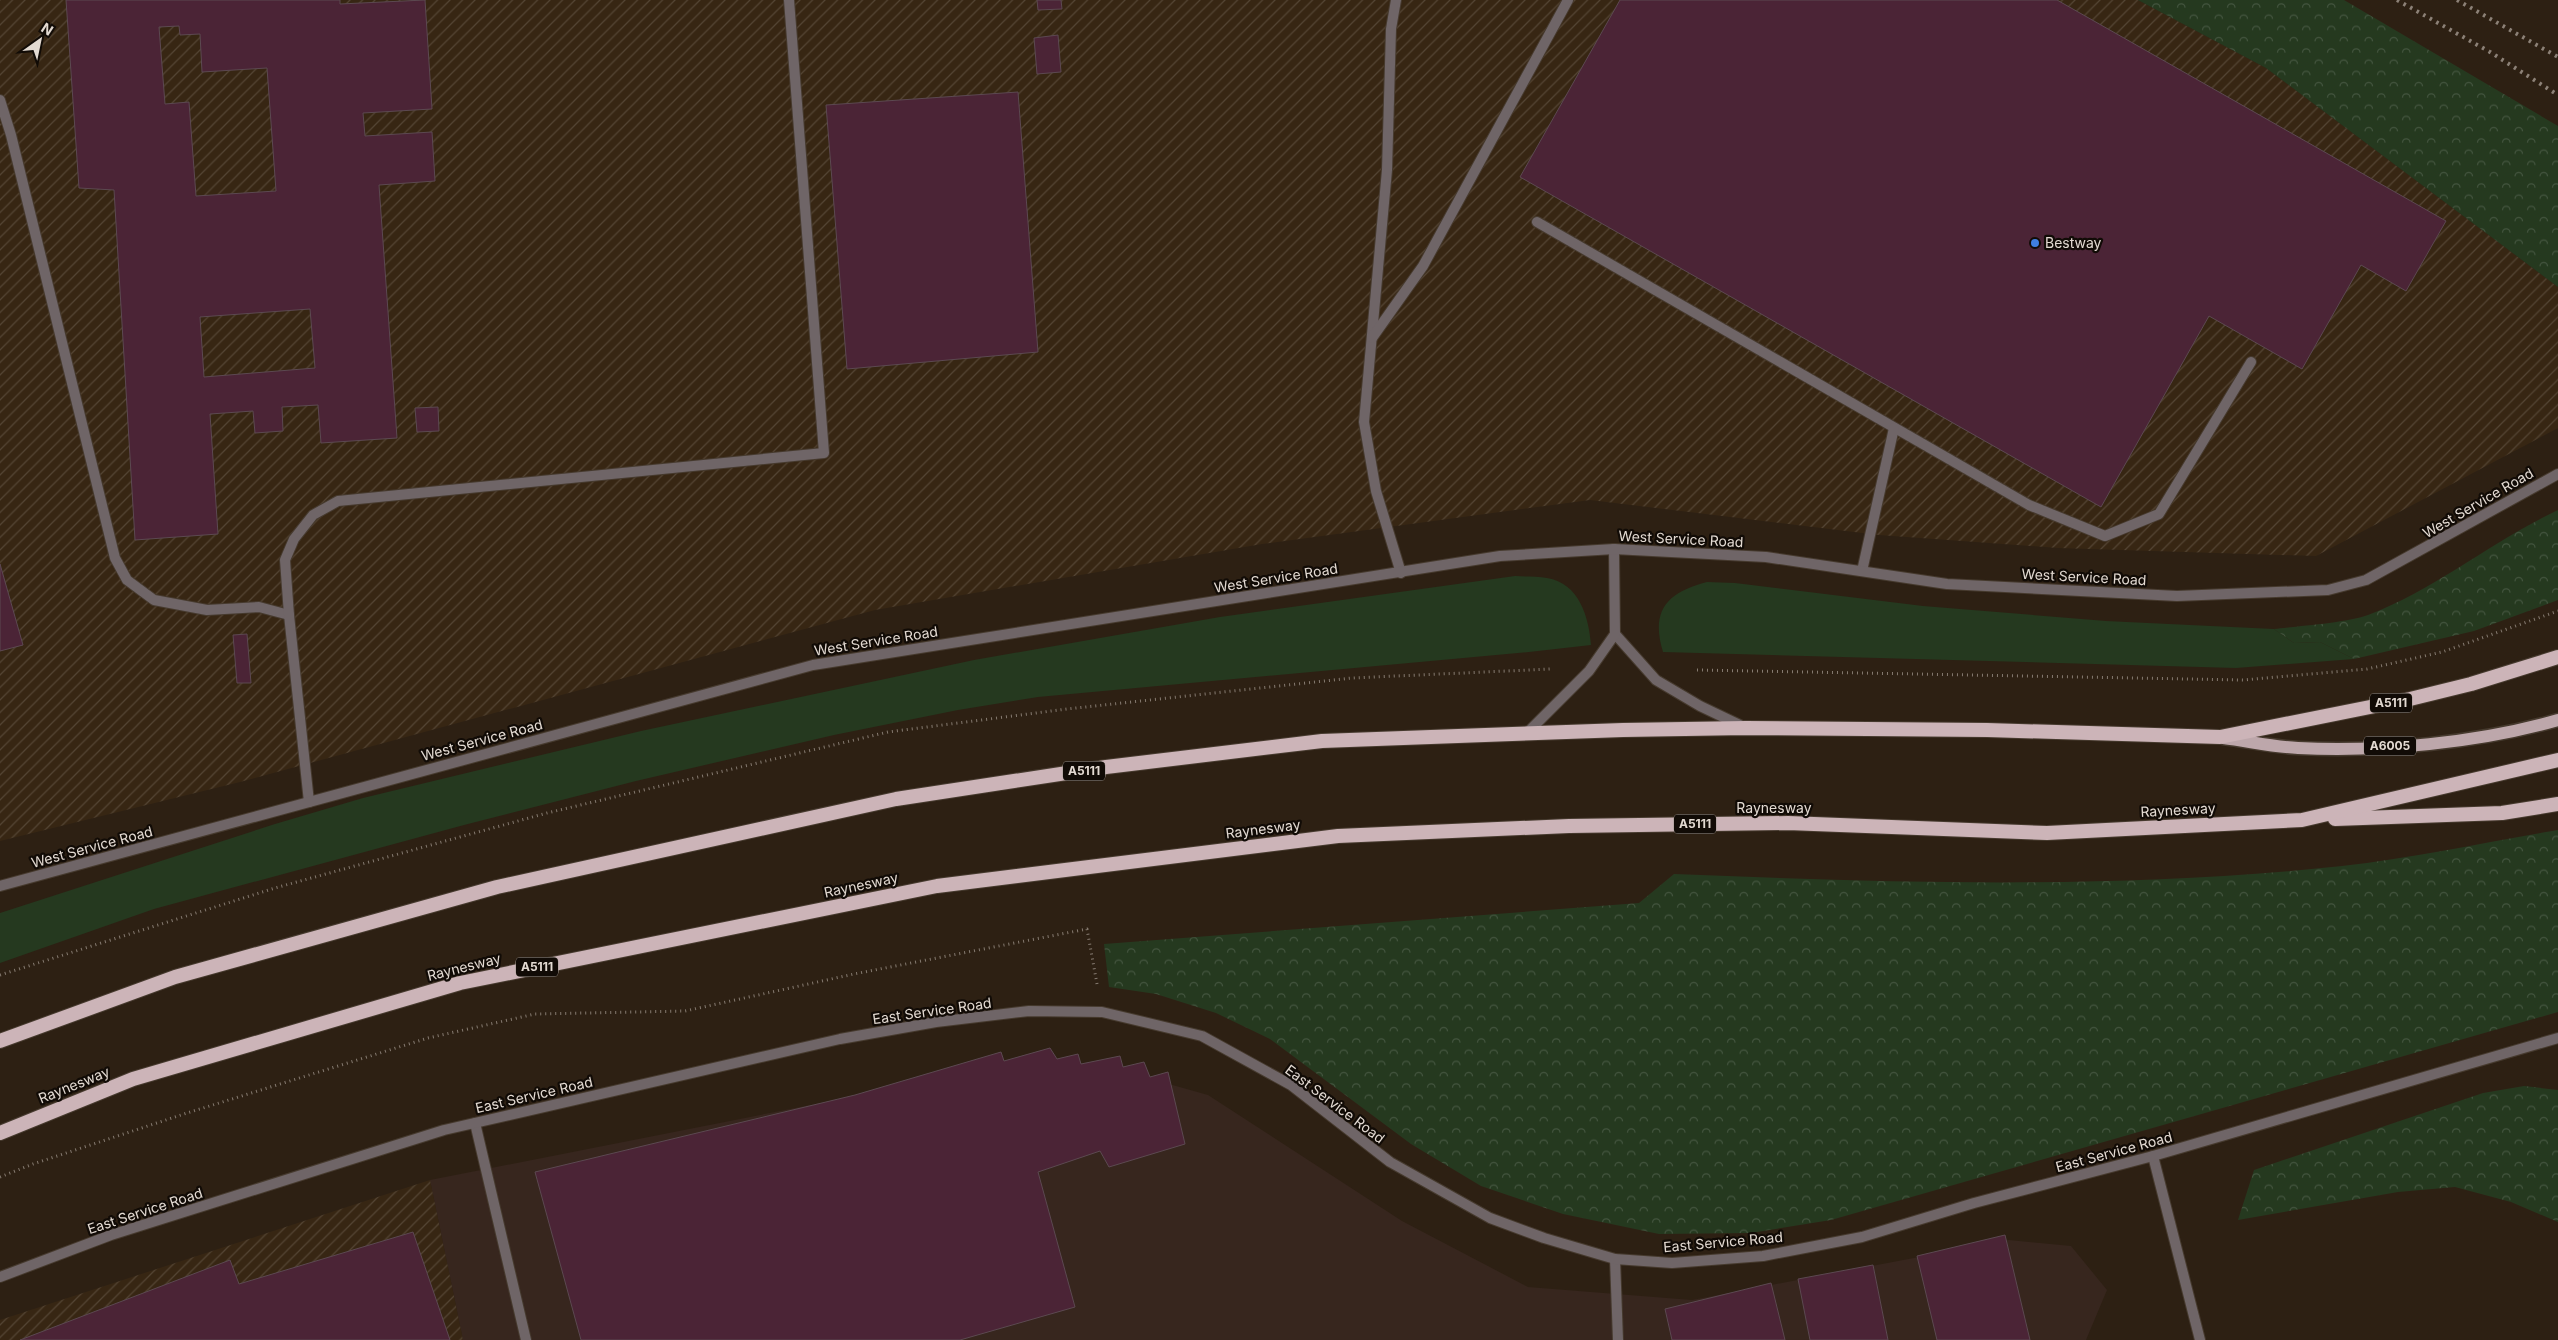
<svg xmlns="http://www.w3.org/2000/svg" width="2558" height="1340" viewBox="0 0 2558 1340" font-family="Inter,sans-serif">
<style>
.commercial{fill:#37261e}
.industrial{fill:url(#industrial-furrows)}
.green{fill:#25391f}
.forest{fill:url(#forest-crowns)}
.building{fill:#4b2436;stroke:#5c4951;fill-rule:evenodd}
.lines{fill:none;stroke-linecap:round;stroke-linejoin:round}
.service-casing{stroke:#463a2e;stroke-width:12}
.minor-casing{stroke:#463a2e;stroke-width:12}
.primary-casing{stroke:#463a2e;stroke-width:15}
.trunk-casing{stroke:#463a2e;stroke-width:16}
.path{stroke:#867b71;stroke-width:3;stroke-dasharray:1 4;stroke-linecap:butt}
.service{stroke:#6f6567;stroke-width:10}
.minor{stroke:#6f6567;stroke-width:10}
.primary{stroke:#bda7ab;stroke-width:12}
.trunk{stroke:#ccb4b8;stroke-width:14}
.rail{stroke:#8c8177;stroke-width:4;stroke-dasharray:2.5 5;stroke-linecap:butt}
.shop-dot{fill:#3f7fe0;stroke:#110b06;stroke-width:2}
.labels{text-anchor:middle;stroke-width:4.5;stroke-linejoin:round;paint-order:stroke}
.shield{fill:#110b06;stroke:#a49c95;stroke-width:1}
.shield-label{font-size:12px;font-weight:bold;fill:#e3dad2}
.poi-label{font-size:14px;fill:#e3dad2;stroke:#110b06;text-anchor:start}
.street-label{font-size:14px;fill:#e3dad2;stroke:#110b06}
</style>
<defs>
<pattern id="industrial-furrows" width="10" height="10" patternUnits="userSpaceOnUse" patternTransform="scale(1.25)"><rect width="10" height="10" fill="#372613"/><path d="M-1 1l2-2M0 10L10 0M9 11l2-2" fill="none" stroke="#544534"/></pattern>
<pattern id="forest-crowns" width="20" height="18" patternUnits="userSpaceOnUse" patternTransform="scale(1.25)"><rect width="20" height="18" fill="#25391f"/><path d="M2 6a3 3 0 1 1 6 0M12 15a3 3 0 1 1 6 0" fill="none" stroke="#44553f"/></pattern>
</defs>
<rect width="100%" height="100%" fill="#2d2013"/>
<polygon class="commercial" points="1105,1066 1208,1095 1402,1221 1528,1287 1692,1300 2009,1240 2071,1246 2107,1290 2086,1340 463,1340 430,1180 958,1076"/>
<g class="industrial">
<polygon points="0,0 2138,0 2266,68 2558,287 2558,428 2316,556 2058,548 1879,535 1590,500 1262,544 875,610 240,782 0,841"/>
<polygon points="430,1180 463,1340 0,1340 0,1320"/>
</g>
<g class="green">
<path d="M 1515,576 C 1525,577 1537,576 1547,578 C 1579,583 1589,617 1591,645 L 1529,652 L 1038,697 L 958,710 L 834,735 L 636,781 L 464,825 L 154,909 L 0,963 L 0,913 L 275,824 L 363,798 L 641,731 L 974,660 L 1220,617 Z"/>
<path d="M 1707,582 L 1735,583 L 1923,606 L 2106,621 L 2274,629 L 2294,643 L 2320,642 L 2354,659 L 2236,668 L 1663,652 C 1650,610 1668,592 1707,582 Z"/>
</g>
<g class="forest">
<polygon points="2138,0 2344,0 2558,126 2558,287 2266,68"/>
<path d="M 2558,510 L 2558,600 L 2474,631 L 2354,659 L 2320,642 L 2294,643 L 2274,629 C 2299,626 2345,623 2368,615 C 2436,589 2492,541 2558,510 Z"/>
<path d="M 2558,830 L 2558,1012 L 1831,1220 L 1751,1233 L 1659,1234 L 1563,1214 L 1481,1186 L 1411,1144 L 1270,1039 L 1216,1013 L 1156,994 L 1109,987 L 1104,944 L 1639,903 L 1674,874 C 1897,883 2120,890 2342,866 C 2414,858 2486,842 2558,830 Z"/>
<polygon points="2524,1086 2558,1090 2558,1222 2511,1202 2455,1187 2398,1192 2238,1220 2254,1170 2483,1093"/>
</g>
<g class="building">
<path d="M 66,0 L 340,0 L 340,4 L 425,0 L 432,109 L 363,113 L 365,136 L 432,132 L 435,181 L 379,185 L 397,438 L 321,443 L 318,405 L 282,407 L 283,431 L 255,433 L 253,411 L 210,414 L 218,534 L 135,540 L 114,190 L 79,188 ZM 179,26 L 180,35 L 200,34 L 202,72 L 267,68 L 276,191 L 196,196 L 189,102 L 165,104 L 159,27 ZM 310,309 L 315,368 L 204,377 L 200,317 Z"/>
<polygon points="1037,0 1061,0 1062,9 1038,10"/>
<polygon points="1620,0 2057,0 2446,221 2406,291 2361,265 2302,369 2209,316 2101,507 1520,177"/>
<polygon points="1058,35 1061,72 1037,74 1034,38"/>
<polygon points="1018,92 1038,352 847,369 826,105"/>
<polygon points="438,407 439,431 417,432 415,408"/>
<polygon points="0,564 23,645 0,651"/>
<polygon points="247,634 251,683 237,683 233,635"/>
<polygon points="1050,1048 1057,1059 1078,1054 1081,1064 1120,1056 1123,1067 1144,1062 1150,1077 1168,1072 1185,1144 1109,1167 1100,1151 1038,1172 1075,1307 960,1340 581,1340 535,1172 855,1095 1001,1052 1004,1061"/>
<polygon points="413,1232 450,1340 20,1340 230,1260 239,1284"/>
<polygon points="2005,1235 2030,1340 1937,1340 1917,1256"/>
<polygon points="1873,1265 1888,1340 1810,1340 1798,1279"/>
<polygon points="1771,1283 1785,1340 1672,1340 1665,1309"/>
</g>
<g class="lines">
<defs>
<g id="service">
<polyline points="1396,0 1391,29 1387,170 1364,422 1376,491 1401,573"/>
<polyline points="0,100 11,135 115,558 127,580 154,600 207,610 259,607 289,615"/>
<polyline points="1537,222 2029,505 2105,536 2159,514 2251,362"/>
<polyline points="1372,338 1423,266 1568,0"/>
<polyline points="1862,571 1894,428"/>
<polyline points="309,802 289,615 285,560 294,539 313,515 338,501 824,453 789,0"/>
<polyline points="475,1123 526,1340"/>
<polyline points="2153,1156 2200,1340"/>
<polyline points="1615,1259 1618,1340"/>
</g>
<g id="minor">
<polyline points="1615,634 1656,680 1700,706 1744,727"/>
<polyline points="1526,734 1589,671 1615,634 1614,549"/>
<polyline points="0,886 813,665 1500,556 1614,549 1766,557 1947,584 2177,596 2328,590 2366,580 2558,474"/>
<polyline points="0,1277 111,1235 444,1130 840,1039 936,1022 1029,1011 1102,1012 1202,1036 1291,1085 1390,1162 1490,1218 1544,1238 1615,1259 1672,1263 1763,1256 1862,1237 1974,1203 2153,1156 2558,1038"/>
</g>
<path id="primary" d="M 2223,738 C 2248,741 2273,747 2298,748 C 2381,752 2478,743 2558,720"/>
<g id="trunk">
<polyline points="2335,819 2502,813 2558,804"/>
<polyline points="0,1041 175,977 497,887 896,799 1106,767 1322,741 1623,730 1746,728 1987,730 2220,737 2410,699 2471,684 2558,657"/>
<polyline points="0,1133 133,1079 460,983 937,886 1338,836 1569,826 1788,823 2047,833 2302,820 2558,760"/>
</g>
</defs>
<use href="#service" class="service-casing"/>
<use href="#minor" class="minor-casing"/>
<use href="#primary" class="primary-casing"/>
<use href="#trunk" class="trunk-casing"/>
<g class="path">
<polyline points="1697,670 2243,680 2367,669 2442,652 2558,611"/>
<polyline points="0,975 275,888 547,813 888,732 1067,709 1352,678 1551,669"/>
<polyline points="0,1177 33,1164 187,1113 428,1038 535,1014 685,1011 854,974 1087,929 1097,984"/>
</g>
<use href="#service" class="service"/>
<use href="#minor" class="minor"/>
<use href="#primary" class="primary"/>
<use href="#trunk" class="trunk"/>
<g class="rail">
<polyline points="2397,0 2490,52 2558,95"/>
<polyline points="2457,0 2558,57"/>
</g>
</g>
<circle class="shop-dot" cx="2035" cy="243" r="5"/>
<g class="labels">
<g class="shield">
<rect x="2370" y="693.5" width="42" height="19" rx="4"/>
<rect x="2364" y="736.5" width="52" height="19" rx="4"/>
<rect x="1063" y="761.5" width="42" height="19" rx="4"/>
<rect x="1674" y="814.5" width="42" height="19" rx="4"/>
<rect x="516" y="957.5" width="42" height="19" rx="4"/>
</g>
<g class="shield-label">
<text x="2391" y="707">A5111</text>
<text x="2390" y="750">A6005</text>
<text x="1084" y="775">A5111</text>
<text x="1695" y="828">A5111</text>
<text x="537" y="971">A5111</text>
</g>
<g class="poi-label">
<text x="2045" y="248">Bestway</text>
</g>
<g class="street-label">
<text transform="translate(2478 503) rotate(-30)" y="5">West Service Road</text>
<text transform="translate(1681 539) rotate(3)" y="5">West Service Road</text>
<text transform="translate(2084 577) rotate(3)" y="5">West Service Road</text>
<text transform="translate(1276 578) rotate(-9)" y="5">West Service Road</text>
<text transform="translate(876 641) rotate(-9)" y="5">West Service Road</text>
<text transform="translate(482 740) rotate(-15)" y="5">West Service Road</text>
<text x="1774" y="813">Raynesway</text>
<text transform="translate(2178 810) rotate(-3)" y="5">Raynesway</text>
<text transform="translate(1263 829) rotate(-7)" y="5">Raynesway</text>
<text transform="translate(92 847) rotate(-15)" y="5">West Service Road</text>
<text transform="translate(861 885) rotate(-12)" y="5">Raynesway</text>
<text transform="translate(464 967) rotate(-14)" y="5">Raynesway</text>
<text transform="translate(932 1011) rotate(-8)" y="5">East Service Road</text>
<text transform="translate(74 1085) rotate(-22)" y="5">Raynesway</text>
<text transform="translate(534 1095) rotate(-13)" y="5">East Service Road</text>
<text transform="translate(1335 1104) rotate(37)" y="5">East Service Road</text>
<text transform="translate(2114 1152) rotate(-15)" y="5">East Service Road</text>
<text transform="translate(145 1211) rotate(-18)" y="5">East Service Road</text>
<text transform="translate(1723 1242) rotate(-5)" y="5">East Service Road</text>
</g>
</g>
<g transform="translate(40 40) rotate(33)" stroke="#110b06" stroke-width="4" paint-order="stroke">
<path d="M0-4L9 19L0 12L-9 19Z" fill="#e3dad2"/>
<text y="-8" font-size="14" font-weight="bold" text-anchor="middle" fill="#e3dad2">N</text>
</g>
</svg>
